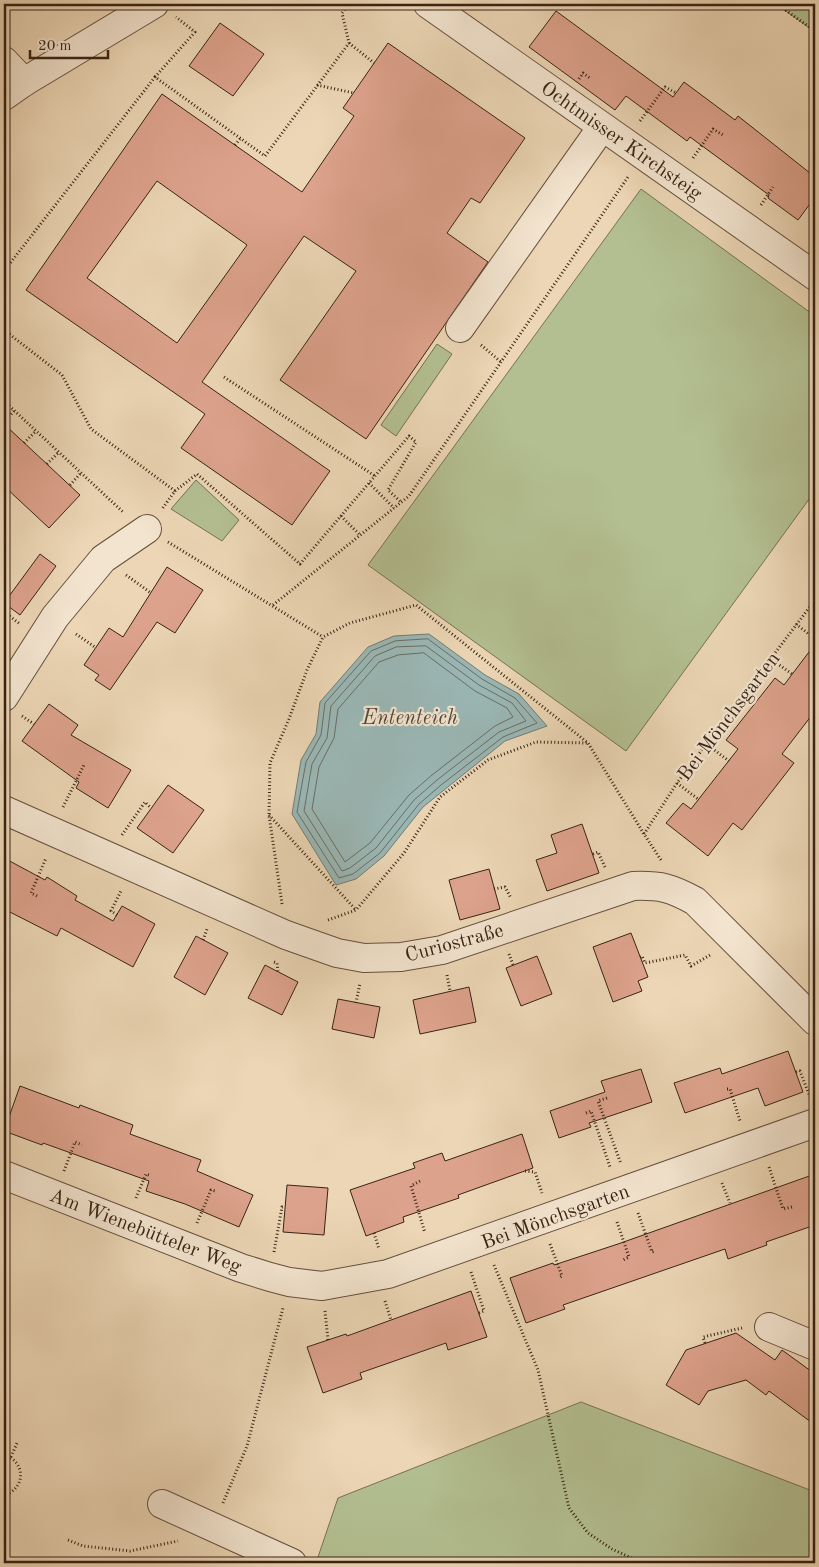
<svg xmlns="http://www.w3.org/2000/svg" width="819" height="1567" viewBox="0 0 819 1567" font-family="'Old Standard TT',serif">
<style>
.green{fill:#b3bf91;stroke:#767153}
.water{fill:#9ab7b5;stroke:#737c75}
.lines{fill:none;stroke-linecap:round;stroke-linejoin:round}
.shore{stroke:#6a6d65;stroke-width:1}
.building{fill:#dda28c;stroke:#392315;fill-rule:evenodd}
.minor-casing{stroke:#66503d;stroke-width:30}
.path{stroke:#392315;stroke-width:3;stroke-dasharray:1 2.5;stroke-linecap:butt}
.minor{stroke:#f3e4cf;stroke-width:28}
.labels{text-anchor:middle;stroke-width:4.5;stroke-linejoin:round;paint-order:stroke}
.street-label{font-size:20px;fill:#392315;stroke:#f3e4cf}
.water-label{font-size:21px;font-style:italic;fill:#51483d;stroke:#f3e4cf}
</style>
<rect width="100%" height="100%" fill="#ecd6b5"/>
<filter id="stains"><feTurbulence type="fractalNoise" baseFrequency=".004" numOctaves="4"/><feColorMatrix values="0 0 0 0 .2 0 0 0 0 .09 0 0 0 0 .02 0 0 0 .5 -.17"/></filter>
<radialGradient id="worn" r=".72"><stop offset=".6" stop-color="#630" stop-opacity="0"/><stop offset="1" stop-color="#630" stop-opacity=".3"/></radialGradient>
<g class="green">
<polygon points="776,4 815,4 815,32"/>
<polygon points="641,189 815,316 815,491 626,751 368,565"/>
<polygon points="437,344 452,354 396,436 381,425"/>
<polygon points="196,480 239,520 222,541 171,509"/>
<polygon points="581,1402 815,1492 815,1563 316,1563 338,1498"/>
</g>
<polygon class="water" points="429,634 485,675 519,694 547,726 505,741 423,807 384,856 356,879 336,885 292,814 301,760 316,734 320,702 368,647 394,636"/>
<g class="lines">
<g class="shore">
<polygon points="428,639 482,679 515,698 537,723 503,737 441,785 419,804 380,853 353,874 339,878 297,812 306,762 321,735 325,703 371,651 395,641"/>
<polygon points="426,646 479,685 512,703 526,721 499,732 437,780 414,800 376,848 350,868 342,871 304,811 312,764 327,738 331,706 375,656 396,647"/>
<polygon points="424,653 475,691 507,708 513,717 495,726 432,775 409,795 370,843 345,862 312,809 319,767 334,738 338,709 379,662 398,655"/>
</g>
</g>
<g class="building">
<polygon points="556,11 673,97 684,82 735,120 738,116 815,177 815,197 798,220 768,198 769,195 690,137 687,141 626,96 615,110 529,47"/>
<polygon points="220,23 264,54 233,96 189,66"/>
<path d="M 388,43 L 525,138 L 480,203 L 471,198 L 447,233 L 488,262 L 366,439 L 280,380 L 356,271 L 304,236 L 202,382 L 330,471 L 292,525 L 181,448 L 205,414 L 26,290 L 162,94 L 302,192 L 354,116 L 343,108 ZM 157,181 L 247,245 L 177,343 L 87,278 Z"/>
<polygon points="4,424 80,495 49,528 4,486"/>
<polygon points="40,554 56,566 20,615 4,603"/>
<polygon points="167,567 203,590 175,633 157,622 110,690 95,680 99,675 84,665 109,628 123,637"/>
<polygon points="815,644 815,711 782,754 794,763 742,830 733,823 708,856 666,823 683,803 691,809 738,749 726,740 775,678 784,685"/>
<polygon points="49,704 78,725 71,735 131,770 108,808 76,788 79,782 22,741"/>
<polygon points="168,785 204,810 173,853 137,828"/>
<polygon points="582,824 599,873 547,891 536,860 557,853 551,835"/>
<polygon points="4,858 45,880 47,877 77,896 75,900 113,921 122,906 155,924 133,967 61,928 57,936 4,909"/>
<polygon points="489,869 500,909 460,920 449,880"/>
<polygon points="631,933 648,977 638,981 642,991 613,1002 593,947"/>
<polygon points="196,936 228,953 205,995 174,977"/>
<polygon points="537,956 552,994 521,1006 506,968"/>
<polygon points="265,965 298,982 282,1015 248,998"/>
<polygon points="469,987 476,1022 420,1034 413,1000"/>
<polygon points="338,999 380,1007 374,1038 332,1029"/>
<polygon points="788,1051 803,1092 765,1106 758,1088 685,1113 674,1083 720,1068 722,1074"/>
<polygon points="641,1069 652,1102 589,1123 591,1127 559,1138 550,1111 605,1092 601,1081"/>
<polygon points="20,1086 79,1108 80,1105 133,1125 130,1134 201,1160 197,1171 253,1195 239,1227 185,1204 146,1191 149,1181 43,1143 42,1145 4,1131"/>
<polygon points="522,1134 533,1168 458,1195 459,1198 403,1217 404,1222 366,1236 350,1190 415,1168 413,1163 442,1153 445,1161"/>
<polygon points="815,1174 815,1225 766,1242 767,1245 728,1259 725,1249 563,1305 565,1309 526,1323 510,1278 553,1263 554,1265 618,1244"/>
<polygon points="287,1185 328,1188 324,1235 283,1232"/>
<polygon points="471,1291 487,1337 448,1350 446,1343 360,1373 362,1379 323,1393 307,1347 346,1334 347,1336"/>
<polygon points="736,1333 775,1360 782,1350 815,1374 815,1425 769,1391 766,1395 746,1380 708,1391 699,1405 666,1385 686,1350"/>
</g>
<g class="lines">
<defs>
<g id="minor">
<polyline points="428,4 815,276"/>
<polyline points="4,61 24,82"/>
<polyline points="4,96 24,82 154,4"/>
<polyline points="460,328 602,127"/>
<polyline points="4,697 55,617 103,559 147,529"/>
<path d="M 4,810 L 286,935 L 337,953 L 364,958 L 401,957 L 442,950 L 633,886 C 661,885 671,888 695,901 L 815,1021"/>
<polyline points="4,1175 241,1268 270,1277 289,1282 322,1286 388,1274 815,1123"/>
<polyline points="769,1327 815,1346"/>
<polyline points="162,1504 292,1563"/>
</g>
</defs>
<use href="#minor" class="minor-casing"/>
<g class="path">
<polyline points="777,4 815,31"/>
<polyline points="349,43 374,63"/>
<polyline points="155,77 195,32 176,17"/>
<polyline points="579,79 583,73 591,79"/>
<polyline points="317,85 354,93"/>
<polyline points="640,121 665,87 676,93"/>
<polyline points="235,145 240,139"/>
<polyline points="693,158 713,129 723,135"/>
<polyline points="761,205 773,187"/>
<polyline points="4,271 155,77 265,156 349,43 342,13 349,4"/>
<polyline points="4,330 62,375 91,429 175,491 162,509"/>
<polyline points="481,345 501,362"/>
<polyline points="224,377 375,476"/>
<polyline points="4,401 123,512"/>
<polyline points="4,422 14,411"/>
<polyline points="24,443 36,431"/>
<polyline points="47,464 58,453"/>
<polyline points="369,483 394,508"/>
<polyline points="70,485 80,474"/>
<polyline points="175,491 197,474 300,564 409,436 416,442 388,490 401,502"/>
<polyline points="341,516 360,535"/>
<polyline points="168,542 323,637"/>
<polyline points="126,575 151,593"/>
<polyline points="273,605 409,496 628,177"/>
<polyline points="4,612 20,624"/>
<polyline points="796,624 815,639"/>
<polyline points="76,634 96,648"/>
<polyline points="771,659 792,674"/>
<polyline points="22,716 34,724"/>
<polyline points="706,744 729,761"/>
<polyline points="677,783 698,799"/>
<polyline points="63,807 84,765"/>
<polyline points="269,815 356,910"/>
<polyline points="644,834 677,783 815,600"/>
<polyline points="122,835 145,802 151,808"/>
<polyline points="593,854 598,852 605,867"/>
<polyline points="494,889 505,887 511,898"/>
<polyline points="37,896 31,893 46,858"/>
<polyline points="282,904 269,815 270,763 289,719 307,670 323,637 350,623 416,605 588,743 644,834 661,860"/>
<polyline points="117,915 111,911 121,891"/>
<polyline points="328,920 356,910 404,853 440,797 488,760 536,742 588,743"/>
<polyline points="203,940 207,929"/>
<polyline points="509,954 513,965"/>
<polyline points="640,957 642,956 645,963 685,955 691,966 712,954"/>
<polyline points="274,962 277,963 278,972"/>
<polyline points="447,975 450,991"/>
<polyline points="356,1003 360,983"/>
<polyline points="796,1072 800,1071 810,1097"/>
<polyline points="727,1089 730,1089 740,1121"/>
<polyline points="607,1098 598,1101 621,1164"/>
<polyline points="586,1113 591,1111 610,1167"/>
<polyline points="4,1115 5,1112 9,1114"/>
<polyline points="769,1167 783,1209 792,1207"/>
<polyline points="64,1171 75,1142 82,1145"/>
<polyline points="525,1171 535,1172 542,1193"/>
<polyline points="420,1181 411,1186 425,1233"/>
<polyline points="722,1183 730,1203"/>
<polyline points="136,1198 146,1174 151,1176"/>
<polyline points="638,1213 652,1252 655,1251"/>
<polyline points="617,1222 629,1257 623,1260"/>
<polyline points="197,1223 211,1190 216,1191"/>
<polyline points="374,1233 379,1249"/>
<polyline points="550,1244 562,1276 559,1278"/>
<polyline points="274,1252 282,1207 285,1207"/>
<polyline points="494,1265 538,1370 569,1508 588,1533 612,1549 642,1563"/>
<polyline points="471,1272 484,1311 479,1313"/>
<polyline points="385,1301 391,1320"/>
<polyline points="325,1311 328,1340"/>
<polyline points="705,1343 703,1337 742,1328"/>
<path d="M 4,1455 C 26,1461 26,1489 4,1495"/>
<polyline points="11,1457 17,1443"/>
<polyline points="223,1503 247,1446 283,1308"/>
<polyline points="68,1540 83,1546 130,1551 178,1541"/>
</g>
<use href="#minor" class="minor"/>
</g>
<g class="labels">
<g class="street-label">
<text transform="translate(622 140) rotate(35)" y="7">Ochtmisser Kirchsteig</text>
<text transform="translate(728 716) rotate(-53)" y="7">Bei Mönchsgarten</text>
<text transform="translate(454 942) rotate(-15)" y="7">Curiostraße</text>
<text transform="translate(555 1216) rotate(-20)" y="7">Bei Mönchsgarten</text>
<text transform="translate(146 1230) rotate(21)" y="7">Am Wienebütteler Weg</text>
</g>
<g class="water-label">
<text x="410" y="724">Ententeich</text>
</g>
</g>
<rect width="819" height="1567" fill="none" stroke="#ecd6b5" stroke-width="20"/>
<rect x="5" y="5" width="809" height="1557" fill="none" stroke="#392315" stroke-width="2.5"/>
<rect x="10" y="10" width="799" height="1547" fill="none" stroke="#392315"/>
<path d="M30 50v8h78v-8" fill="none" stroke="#392315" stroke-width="2.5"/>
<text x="38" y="50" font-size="15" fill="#392315" stroke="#f3e4cf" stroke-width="4" paint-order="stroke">20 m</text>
<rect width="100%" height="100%" filter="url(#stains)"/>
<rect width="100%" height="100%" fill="url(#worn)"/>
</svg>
